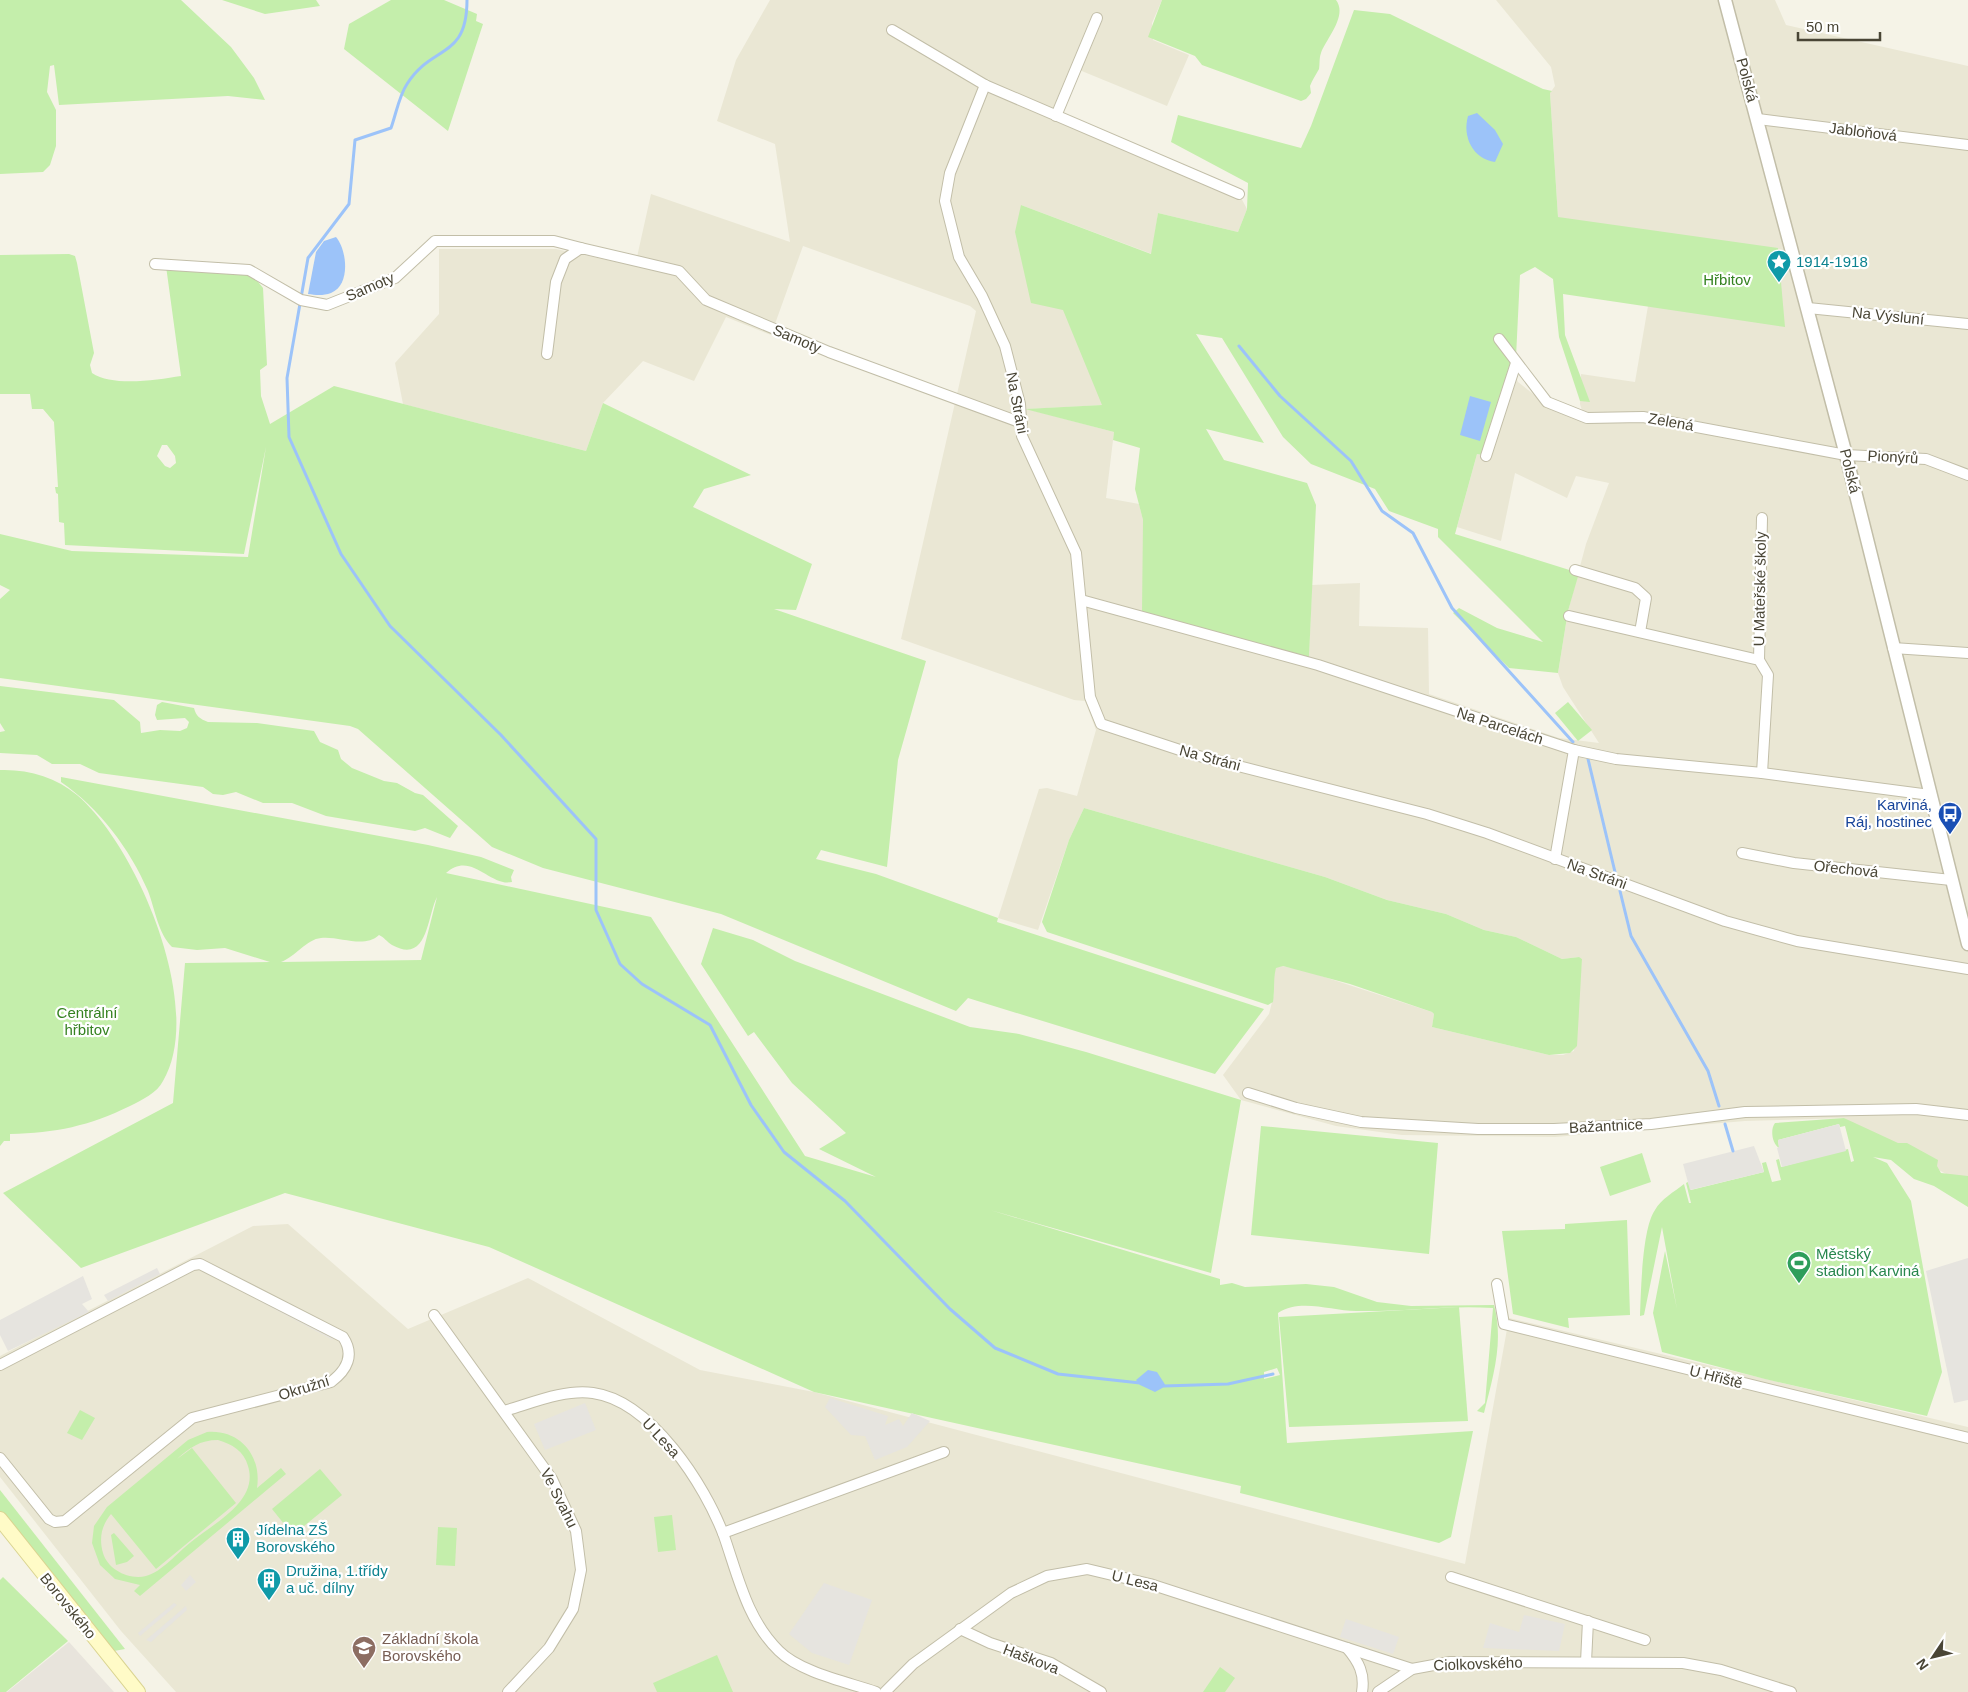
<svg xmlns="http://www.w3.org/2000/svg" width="1968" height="1692" viewBox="0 0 1968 1692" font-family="Helvetica,sans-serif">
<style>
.residential{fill:#eae7d4}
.industrial{fill:#e8e4dc}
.green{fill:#c4eeab;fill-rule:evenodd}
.parking{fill:#e6e4df}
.water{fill:#9cc3f9}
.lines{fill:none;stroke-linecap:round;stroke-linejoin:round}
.stream{stroke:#9cc3f9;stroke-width:3}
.minor-casing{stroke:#c2bea8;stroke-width:12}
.tertiary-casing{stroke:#c2bea8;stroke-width:15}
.secondary-casing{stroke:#dad491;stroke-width:16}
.minor{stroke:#fff;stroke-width:10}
.tertiary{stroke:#fff;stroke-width:12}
.secondary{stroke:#fffbc7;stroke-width:14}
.labels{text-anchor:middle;stroke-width:4.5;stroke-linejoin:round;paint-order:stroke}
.street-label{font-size:15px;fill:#494535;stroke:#fff}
.culture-label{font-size:15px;fill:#0d838f;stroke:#fff;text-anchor:start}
.park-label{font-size:15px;fill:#358221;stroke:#fff}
.transit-label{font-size:15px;fill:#164399;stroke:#fff;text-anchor:end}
.leisure-label{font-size:15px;fill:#27864d;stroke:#fff;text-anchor:start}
.education-label{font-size:15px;fill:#785e54;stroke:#fff;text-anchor:start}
</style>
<rect width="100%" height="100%" fill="#f5f3e7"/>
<g class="residential">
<polygon points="770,0 1162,0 1152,23 1153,40 1189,55 1167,106 1072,67 1050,119 1241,198 1247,209 1238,232 1158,213 1152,254 1021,205 1103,405 1027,409 1114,432 1106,498 1139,504 1143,520 1309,657 1312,585 1360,583 1359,626 1428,628 1429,694 1559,738 1599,743 1563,687 1558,673 1568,611 1586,544 1609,483 1576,476 1567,498 1515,473 1501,541 1457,527 1477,454 1482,455 1510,364 1518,382 1551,408 1585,420 1580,404 1581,374 1635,382 1648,306 1785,326 1558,217 1550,93 1555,86 1551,67 1496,0 1775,0 1786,25 1968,66 1968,1186 1844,1118 1745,1121 1555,1137 1402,1135 1336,1126 1241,1100 1223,1075 1269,1014 1274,994 1274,975 1276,967 1282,966 1303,970 1432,1012 1434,1014 1432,1027 1549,1055 1563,1055 1574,1051 1582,959 1578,957 1562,959 1516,937 1484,930 1446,914 1387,900 1325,877 1084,808 1069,840 1038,930 998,918 1039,789 1047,788 1077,796 1096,730 1085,701 1074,700 901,639 968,346 976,311 970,306 803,246 771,335 726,317 694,381 643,361 603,403 586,451 403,404 395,363 439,314 439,249 556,249 635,266 651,194 790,242 775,144 717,121 736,60"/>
<polygon points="288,1224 408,1329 528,1278 700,1370 814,1392 1465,1564 1509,1318 1968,1427 1968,1692 176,1692 121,1631 0,1477 0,1356 253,1226"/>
</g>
<polygon class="industrial" points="69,1642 114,1692 7,1692"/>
<g class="green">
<polygon points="0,0 181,0 231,47 254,78 265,100 228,96 59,105 54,65 50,66 47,92 56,110 56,146 50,165 43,172 0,174"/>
<polygon points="222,0 316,0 320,6 265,14"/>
<polygon points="391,0 444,0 477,14 476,21 483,24 448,131 344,49 349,24"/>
<path d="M 1162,0 L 1336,0 C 1348,16 1326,39 1321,53 C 1319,58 1320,64 1319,69 C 1316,75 1312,80 1310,86 L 1311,93 L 1306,99 L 1301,101 L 1202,65 L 1195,56 L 1148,37 Z"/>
<polygon points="1354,10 1390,14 1543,89 1552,91 1550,93 1558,217 1778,248 1785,327 1563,294 1565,335 1590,402 1580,401 1559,337 1553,279 1535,267 1520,275 1516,357 1510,364 1482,455 1477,454 1455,534 1579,573 1568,611 1558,673 1509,668 1453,613 1459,608 1497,628 1543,642 1438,537 1438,529 1389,511 1375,489 1311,464 1283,437 1222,338 1196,334 1264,443 1206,429 1224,460 1307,483 1316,505 1309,657 1142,612 1143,520 1135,489 1140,448 1113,440 1114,432 1025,409 1102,405 1063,310 1031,303 1015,232 1021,205 1151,254 1158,213 1238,232 1247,209 1248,183 1171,142 1178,115 1301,148 1311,126"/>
<path d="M 69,254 L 75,256 L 77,263 L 94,353 L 90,365 L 92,373 C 113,387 156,380 181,376 L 166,266 L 251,273 L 263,288 L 267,365 L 260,370 L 261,396 L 270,424 L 334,386 L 586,451 L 603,403 L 751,475 L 704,489 L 693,507 L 812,564 L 796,610 L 774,609 L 926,661 L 898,760 L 887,867 L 821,850 L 816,859 L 876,874 L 998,918 L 997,922 L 1264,1009 L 1215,1074 L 968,998 L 956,1011 L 721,914 L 543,868 L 492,847 L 358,729 L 350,726 L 0,678 L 0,599 L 10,590 L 0,585 L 0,534 L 72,551 L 248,557 L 266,447 L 244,554 L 65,545 L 64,523 L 59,522 L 58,494 L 56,493 L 55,487 L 58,487 L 54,422 L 43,409 L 32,409 L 30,394 L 0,394 L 0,255 ZM 162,445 L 167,445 L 175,456 L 176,463 L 170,468 L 165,466 L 157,456 Z"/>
<path d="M 0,686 L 114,700 L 140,722 L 141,733 L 160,730 L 180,731 L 187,728 L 189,722 L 185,718 L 157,720 L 155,715 L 157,705 L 162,702 L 194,708 C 196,716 200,719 208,722 L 257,723 L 314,731 L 320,742 L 338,750 L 341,759 L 352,768 L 384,781 L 397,783 L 415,793 L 423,795 L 458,826 L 450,838 L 425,828 L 415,831 L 326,816 L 292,803 L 263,803 L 236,792 L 223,795 L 213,794 L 203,787 L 99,773 L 80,764 L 52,764 L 37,755 L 0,753 L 0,732 L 5,731 L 0,723 Z"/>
<polygon points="1568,702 1592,730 1578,741 1555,713"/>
<path d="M 0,770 C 28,769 56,777 77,795 C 137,846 206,1008 163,1081 C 157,1093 142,1100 130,1106 C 89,1126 56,1133 10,1134 L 10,1141 L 4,1141 L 0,1146 Z"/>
<path d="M 61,777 L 428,845 L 481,857 L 514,870 L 511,877 L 512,882 C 490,887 471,850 446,873 L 651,917 L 805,1156 L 876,1177 L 819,1149 L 846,1133 L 792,1083 L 754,1032 L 748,1036 L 701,964 L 713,928 L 753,940 L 795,961 L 970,1027 L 1019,1034 L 1086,1052 L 1241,1100 L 1211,1273 L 990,1210 L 1220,1279 L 1220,1285 L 1232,1283 L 1245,1287 L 1306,1284 L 1334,1287 L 1377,1302 L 1411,1306 L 1494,1305 C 1504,1342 1493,1377 1484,1413 L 1477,1411 L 1485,1403 L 1493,1308 C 1447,1305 1402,1312 1356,1311 C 1331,1311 1301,1298 1278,1313 L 1287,1443 L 1473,1431 L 1451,1537 L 1439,1543 L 1240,1493 L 1241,1486 L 814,1392 L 489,1247 L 285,1193 L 81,1268 L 3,1193 L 173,1103 L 185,963 L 270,962 L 225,948 L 197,950 L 172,947 C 158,933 155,909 148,891 C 130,849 99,808 61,782 ZM 437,897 L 421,960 L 281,962 C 295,957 307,939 321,938 C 340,936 364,949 379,935 C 384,937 387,942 392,945 C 428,965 427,916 437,897 ZM 1277,1368 L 1280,1375 L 1264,1379 L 1264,1372 Z"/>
<path d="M 1084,808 L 1325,877 L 1387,900 L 1446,914 L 1484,930 L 1516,937 L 1562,959 L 1579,957 L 1582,959 L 1577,1046 L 1570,1053 L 1549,1055 L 1432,1027 L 1434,1014 L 1432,1012 L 1350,984 L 1283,966 L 1276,968 C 1273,979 1275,990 1273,1002 L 1268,1005 L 1047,932 L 1042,922 L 1069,840 Z"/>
<path d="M 1844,1118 L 1898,1143 L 1907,1143 L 1938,1160 L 1937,1166 L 1941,1173 L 1968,1176 L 1968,1207 L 1934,1186 L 1914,1179 L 1891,1160 L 1873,1157 L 1887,1163 L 1911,1201 L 1942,1372 L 1927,1416 L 1765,1379 L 1662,1352 L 1653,1313 L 1665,1251 L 1677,1309 L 1662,1227 L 1644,1315 L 1640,1316 C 1641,1292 1642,1228 1655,1210 C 1661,1199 1674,1192 1684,1184 L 1689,1203 L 1691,1203 L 1686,1183 L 1688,1182 L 1691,1190 L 1764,1172 L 1762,1163 L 1766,1162 L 1772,1182 L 1781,1180 L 1776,1160 L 1779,1159 L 1781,1167 L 1848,1149 L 1851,1162 L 1854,1161 L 1845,1126 L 1840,1127 L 1839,1124 L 1778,1140 L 1779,1148 C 1772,1144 1770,1129 1775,1123 Z"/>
<polygon points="1261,1126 1438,1143 1429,1254 1251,1235"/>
<polygon points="1642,1153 1651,1182 1610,1196 1600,1167"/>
<polygon points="1627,1220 1630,1315 1568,1318 1569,1328 1513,1314 1502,1231 1565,1229 1565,1224"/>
<polygon points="1459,1307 1468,1421 1289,1427 1279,1317"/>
<polygon points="80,1410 95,1418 82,1440 67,1433"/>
<path d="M 207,1432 C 240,1429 262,1456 257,1488 L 281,1468 L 286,1474 L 140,1596 L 134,1591 L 140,1585 L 115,1579 L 100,1565 L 92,1543 L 94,1526 L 107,1507 L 188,1440 ZM 218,1440 C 232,1444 244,1451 248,1466 C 259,1501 214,1523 191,1542 C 178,1552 162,1572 146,1576 C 129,1580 108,1570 103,1553 C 99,1539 101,1526 111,1514 L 156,1569 L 236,1503 L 192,1448 L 177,1459 C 189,1448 200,1440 218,1440 Z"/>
<polygon points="320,1469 342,1495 293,1535 272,1509"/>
<polygon points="0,1490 125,1649 114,1651 0,1511"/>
<polygon points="672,1515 676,1550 658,1552 654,1517"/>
<polygon points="438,1527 457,1528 455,1566 436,1565"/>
<polygon points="114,1533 134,1556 127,1562 116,1565 111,1535"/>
<polygon points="3,1577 68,1641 6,1692 0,1692 0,1580"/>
<polygon points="717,1655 733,1692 657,1692 653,1683"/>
<polygon points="1220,1667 1235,1678 1225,1692 1203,1692"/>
</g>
<g class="parking">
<polygon points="1839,1124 1846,1151 1782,1167 1777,1148 1779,1147 1778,1140"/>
<polygon points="1754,1146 1764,1172 1690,1190 1683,1164"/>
<polygon points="1968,1258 1968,1400 1954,1403 1926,1271"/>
<polygon points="157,1268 160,1274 108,1301 104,1295"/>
<polygon points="83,1276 92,1299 82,1304 89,1312 8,1351 0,1335 0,1320"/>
<polygon points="212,1276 335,1336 333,1340"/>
<polygon points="830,1398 888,1416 885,1425 899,1419 903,1426 912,1413 930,1421 907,1447 875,1460 865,1436 851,1435 825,1407"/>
<polygon points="585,1403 596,1430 545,1450 534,1424"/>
<polygon points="190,1575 196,1582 186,1591 181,1585"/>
<polygon points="824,1583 872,1600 849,1665 812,1653 789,1634"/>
<polygon points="174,1603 177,1605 140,1636 138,1633"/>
<polygon points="186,1606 187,1610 151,1642 146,1640"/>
<polygon points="1524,1615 1565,1624 1559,1651 1483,1648 1490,1623 1519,1632"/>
<polygon points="1346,1619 1399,1637 1393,1654 1340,1637"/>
</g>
<g class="water">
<path d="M 1477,113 L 1495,130 L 1503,144 L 1495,162 C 1473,159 1462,137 1468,116 Z"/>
<path d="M 336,237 C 347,250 351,285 331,293 C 323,296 315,295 308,294 L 316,252 L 324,241 Z"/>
<polygon points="1470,396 1491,402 1480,441 1460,435"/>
<polygon points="1148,1370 1157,1372 1166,1386 1155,1392 1140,1385 1136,1380"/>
</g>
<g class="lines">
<g class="stream">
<path d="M 467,0 C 467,60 432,44 407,84 C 399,96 396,114 391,128 L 355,140 L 349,204 L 308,258 L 287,378 L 289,437 L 341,554 L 390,626 L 501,735 L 596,839 L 596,910 L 620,964 L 642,984 L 710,1025 L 751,1105 L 784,1152 L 845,1201 L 950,1309 L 995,1348 L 1058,1374 L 1140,1383"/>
<polyline points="1239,346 1280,396 1351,461 1382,511 1413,533 1452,608 1573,742"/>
<polyline points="1588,759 1615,872"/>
<polyline points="1620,891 1631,936 1708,1071 1719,1106"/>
<polyline points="1725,1124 1733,1151"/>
<polyline points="1164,1386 1228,1384 1273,1374"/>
</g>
<defs>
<g id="minor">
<polyline points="892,30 985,85 1239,194"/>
<polyline points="985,85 950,173 945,201 959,257 982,296 1005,346 1020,404 1022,436 1076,553 1090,697 1101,724 1195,755 1427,814 1487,833 1725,921 1797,941 1968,969"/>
<polyline points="1056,116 1097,18"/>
<polyline points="1758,119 1968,145"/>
<polyline points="155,264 249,270 301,300 327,305 395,278 435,241 554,241 581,248"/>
<polyline points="1808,308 1968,324"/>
<polyline points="1499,339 1547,402 1587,418 1643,417 1846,455 1926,459 1968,475"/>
<polyline points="547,354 556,282 565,259 581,248 679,271 706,300 829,352 1022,423"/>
<polyline points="1486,456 1516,363"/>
<polyline points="1575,570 1635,588 1646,598 1640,632"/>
<polyline points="1081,600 1318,665 1574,750 1616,759 1762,773 1930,795"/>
<polyline points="1569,616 1759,660 1768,675 1762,773"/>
<polyline points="1893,648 1968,653"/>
<polyline points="1759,660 1762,518"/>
<polyline points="1742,853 1794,863 1951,880"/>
<polyline points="1555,859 1574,750"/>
<polyline points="1248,1093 1296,1108 1361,1122 1478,1129 1554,1129 1651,1124 1745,1112 1916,1109 1968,1115"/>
<polyline points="1497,1284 1504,1324 1968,1438"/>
<polyline points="434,1315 552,1479 576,1531 581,1570 573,1609 549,1648 508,1692"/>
<path d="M 0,1365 L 193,1265 L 200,1264 L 343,1337 C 355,1355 347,1370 331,1382 L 192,1418 L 65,1521 L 55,1522 L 49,1519 L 0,1458"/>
<path d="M 504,1411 C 532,1403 564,1389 593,1393 C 651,1401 705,1485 724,1536 C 738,1576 747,1620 779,1651 C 800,1672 847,1682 876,1692"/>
<polyline points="723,1533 944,1452"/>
<polyline points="1451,1577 1645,1640"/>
<polyline points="960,1629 990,1643 1051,1663 1101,1692"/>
<path d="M 1347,1648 C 1359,1662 1365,1674 1362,1692"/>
<polyline points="1586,1662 1588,1621"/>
<polyline points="885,1692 913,1664 1011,1593 1047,1576 1087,1569 1150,1584 1412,1669"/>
<polyline points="1378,1692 1412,1669 1450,1662 1683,1663 1721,1670 1791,1692"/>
</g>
<polyline id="tertiary" points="1725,0 1846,455 1968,944"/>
<polyline id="secondary" points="0,1519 138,1692"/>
</defs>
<use href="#minor" class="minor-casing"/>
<use href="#tertiary" class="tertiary-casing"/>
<use href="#secondary" class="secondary-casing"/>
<use href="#minor" class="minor"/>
<use href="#tertiary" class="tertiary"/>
<use href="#secondary" class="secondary"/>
</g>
<defs>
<symbol id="sight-pin" viewBox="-11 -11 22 30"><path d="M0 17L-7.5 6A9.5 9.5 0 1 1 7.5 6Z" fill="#0f9aa8" stroke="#fff"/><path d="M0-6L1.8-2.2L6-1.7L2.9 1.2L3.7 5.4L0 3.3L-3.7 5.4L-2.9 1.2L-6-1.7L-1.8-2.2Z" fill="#fff"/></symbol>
<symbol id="bus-pin" viewBox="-11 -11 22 30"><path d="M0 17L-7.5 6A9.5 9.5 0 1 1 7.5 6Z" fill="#1a4fb4" stroke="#fff"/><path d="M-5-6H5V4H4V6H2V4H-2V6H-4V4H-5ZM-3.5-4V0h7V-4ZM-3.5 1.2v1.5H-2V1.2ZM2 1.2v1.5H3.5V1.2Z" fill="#fff"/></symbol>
<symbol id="stadium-pin" viewBox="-11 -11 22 30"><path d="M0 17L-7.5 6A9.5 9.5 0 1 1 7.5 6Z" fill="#2e9e5b" stroke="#fff"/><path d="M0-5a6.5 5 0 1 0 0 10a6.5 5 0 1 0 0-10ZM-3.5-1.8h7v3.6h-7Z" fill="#fff"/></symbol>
<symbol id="building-pin" viewBox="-11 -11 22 30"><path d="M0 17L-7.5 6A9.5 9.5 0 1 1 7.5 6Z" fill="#0f9aa8" stroke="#fff"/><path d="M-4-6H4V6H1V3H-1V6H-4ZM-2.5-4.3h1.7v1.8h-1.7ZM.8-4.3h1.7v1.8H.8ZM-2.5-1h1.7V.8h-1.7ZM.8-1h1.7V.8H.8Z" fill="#fff"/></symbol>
<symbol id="school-pin" viewBox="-11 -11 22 30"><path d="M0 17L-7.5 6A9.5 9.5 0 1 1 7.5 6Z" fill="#8d6e63" stroke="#fff"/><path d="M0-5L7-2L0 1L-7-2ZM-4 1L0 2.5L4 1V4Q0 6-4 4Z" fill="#fff"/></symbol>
</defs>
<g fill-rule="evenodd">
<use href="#sight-pin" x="1765" y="248" width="28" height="38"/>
<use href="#bus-pin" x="1936" y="800" width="28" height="38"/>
<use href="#stadium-pin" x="1785" y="1249" width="28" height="38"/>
<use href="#building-pin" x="224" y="1525" width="28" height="38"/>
<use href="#building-pin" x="255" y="1566" width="28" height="38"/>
<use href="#school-pin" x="350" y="1634" width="28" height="38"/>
</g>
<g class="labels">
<g class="street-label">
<text transform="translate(1747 80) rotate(75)" y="5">Polská</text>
<text transform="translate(1863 132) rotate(7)" y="5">Jabloňová</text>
<text transform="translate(370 287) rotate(-23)" y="5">Samoty</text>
<text transform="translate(1888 316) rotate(6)" y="5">Na Výsluní</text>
<text transform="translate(797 339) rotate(23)" y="5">Samoty</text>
<text transform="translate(1017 403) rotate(79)" y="5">Na Stráni</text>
<text transform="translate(1671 422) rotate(10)" y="5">Zelená</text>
<text transform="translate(1893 457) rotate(3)" y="5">Pionýrů</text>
<text transform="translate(1850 471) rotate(76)" y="5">Polská</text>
<text transform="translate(1760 589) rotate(-89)" y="5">U Mateřské školy</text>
<text transform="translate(1500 726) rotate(18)" y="5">Na Parcelách</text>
<text transform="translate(1210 758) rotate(15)" y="5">Na Stráni</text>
<text transform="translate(1846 869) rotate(6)" y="5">Ořechová</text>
<text transform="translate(1597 874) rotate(20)" y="5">Na Stráni</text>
<text transform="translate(1606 1126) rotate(-3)" y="5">Bažantnice</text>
<text transform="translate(1716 1377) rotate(14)" y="5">U Hřiště</text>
<text transform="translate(304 1388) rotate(-17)" y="5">Okružní</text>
<text transform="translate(661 1438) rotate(47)" y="5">U Lesa</text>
<text transform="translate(559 1498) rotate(63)" y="5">Ve Svahu</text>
<text transform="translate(1135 1581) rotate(14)" y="5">U Lesa</text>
<text transform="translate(68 1606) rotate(51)" y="5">Borovského</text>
<text transform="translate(1031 1659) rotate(21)" y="5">Haškova</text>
<text transform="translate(1478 1664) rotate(-2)" y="5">Ciolkovského</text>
</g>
<g class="culture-label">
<text x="1796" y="267">1914-1918</text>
<text x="256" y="1535">Jídelna ZŠ<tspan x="256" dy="17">Borovského</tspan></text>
<text x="286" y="1576">Družina, 1.třídy<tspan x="286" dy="17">a uč. dílny</tspan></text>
</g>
<g class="park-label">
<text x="1727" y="285">Hřbitov</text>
<text x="87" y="1018">Centrální<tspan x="87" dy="17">hřbitov</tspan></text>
</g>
<g class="transit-label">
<text x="1932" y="810">Karviná,<tspan x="1932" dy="17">Ráj, hostinec</tspan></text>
</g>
<g class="leisure-label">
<text x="1816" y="1259">Městský<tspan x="1816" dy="17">stadion Karviná</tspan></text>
</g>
<g class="education-label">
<text x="382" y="1644">Základní škola<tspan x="382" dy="17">Borovského</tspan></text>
</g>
</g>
<g transform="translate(1933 1657) rotate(235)" stroke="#ffffff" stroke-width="4" paint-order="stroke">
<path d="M0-4L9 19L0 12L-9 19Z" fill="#494535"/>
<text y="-8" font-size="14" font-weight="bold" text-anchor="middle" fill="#494535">N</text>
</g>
<path d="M1798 32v8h82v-8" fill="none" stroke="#494535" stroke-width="2.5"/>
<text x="1806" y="32" font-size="15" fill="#494535" stroke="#ffffff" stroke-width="4" paint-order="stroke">50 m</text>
</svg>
